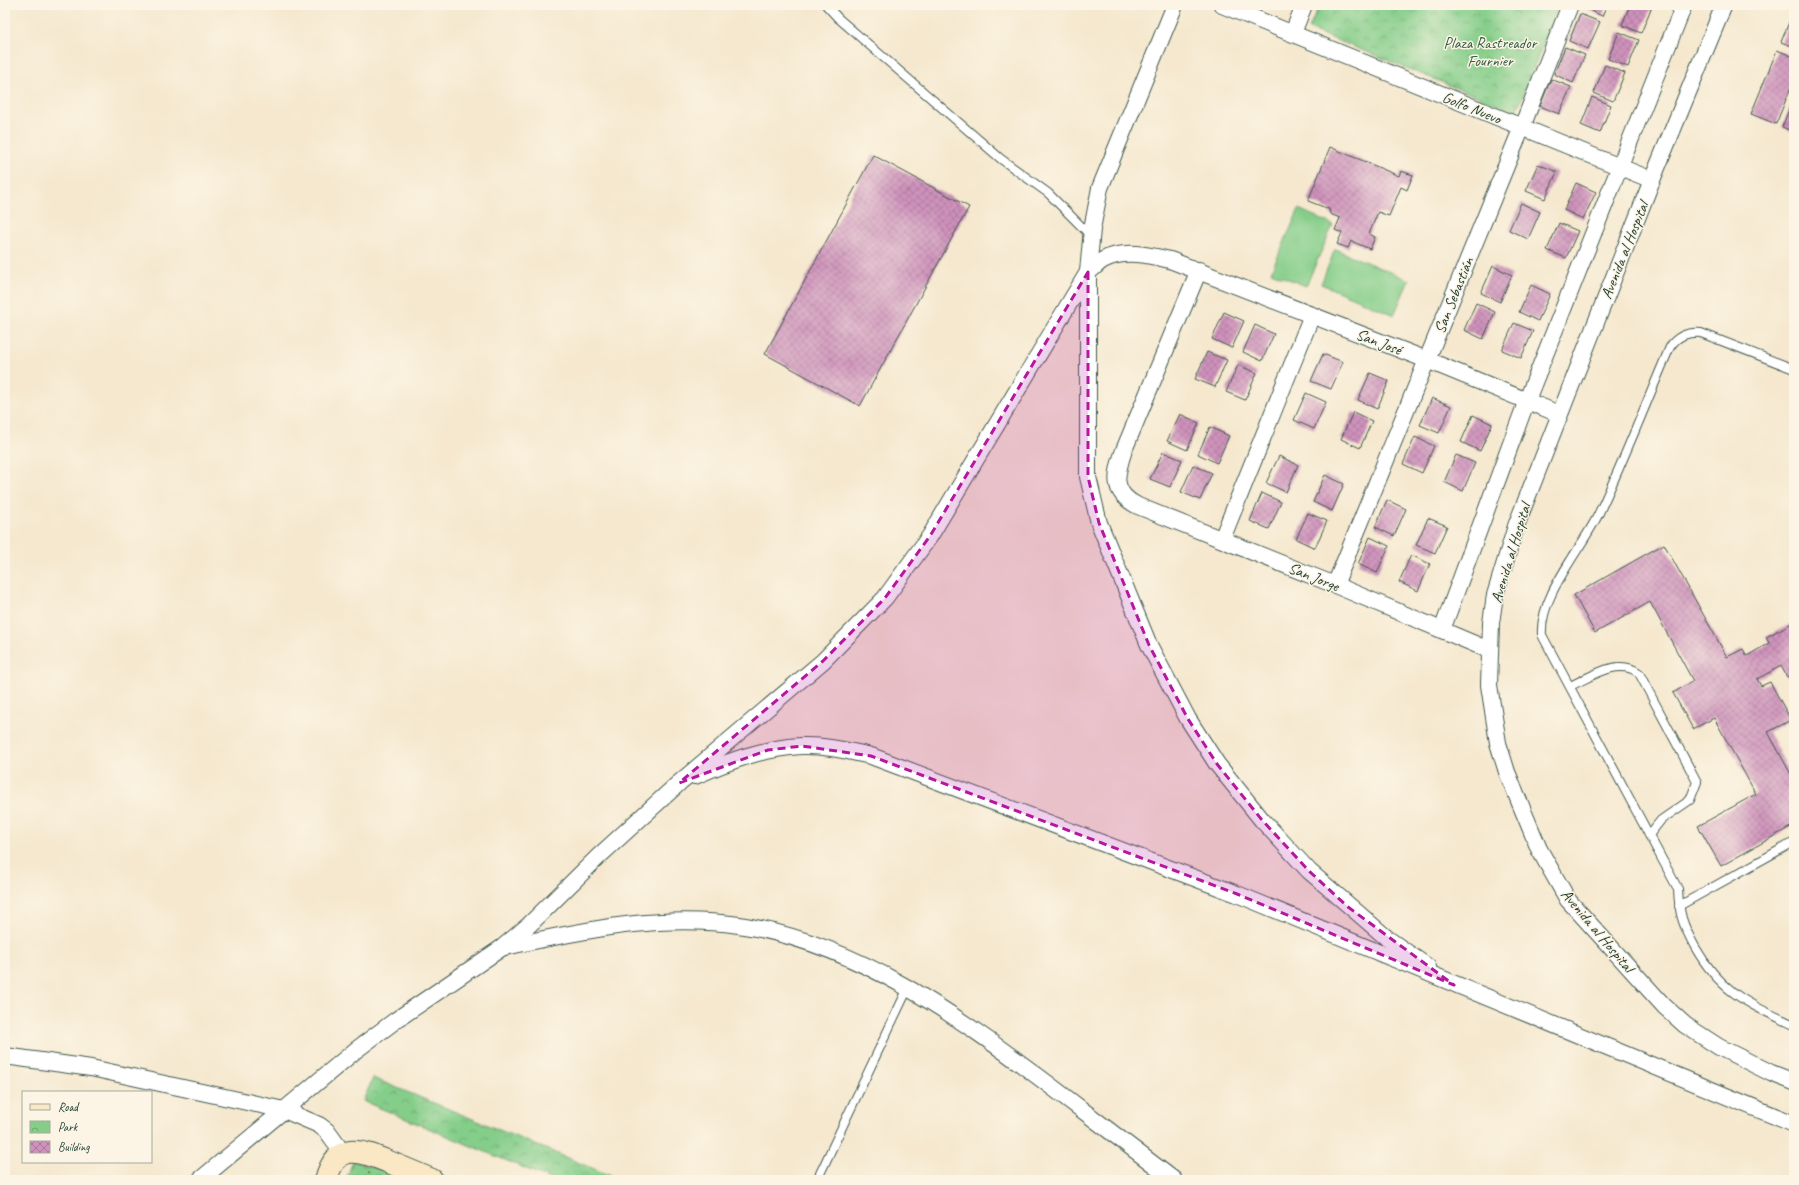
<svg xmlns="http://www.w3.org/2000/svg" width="1799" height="1185" viewBox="0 0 1799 1185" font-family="Caveat,sans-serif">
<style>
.grass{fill:url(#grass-tufts);stroke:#52865f}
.park{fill:url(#park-crowns);stroke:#52865f}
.garden{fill:#85ce8a;stroke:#52865f}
.building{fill:url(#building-cross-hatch)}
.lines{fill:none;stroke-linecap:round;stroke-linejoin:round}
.lane-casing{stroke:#3f574b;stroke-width:10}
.street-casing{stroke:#3f574b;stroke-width:18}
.secondary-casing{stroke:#3f574b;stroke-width:24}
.path{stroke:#3f574b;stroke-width:2.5;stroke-dasharray:1 3;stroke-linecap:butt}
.lane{stroke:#fff;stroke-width:8}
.street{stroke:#fff;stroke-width:16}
.secondary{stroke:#fae7c3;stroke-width:22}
.marked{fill:#b5179e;fill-opacity:0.2;stroke:#b5179e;stroke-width:3;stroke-dasharray:8 5;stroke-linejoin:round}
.labels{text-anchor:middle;stroke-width:3;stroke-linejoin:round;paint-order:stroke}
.park-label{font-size:16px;fill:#335a45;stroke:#fcf5e5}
.street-label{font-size:16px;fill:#1f3d34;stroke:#fcf5e5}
</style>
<defs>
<pattern id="grass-tufts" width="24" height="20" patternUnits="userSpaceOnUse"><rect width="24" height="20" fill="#85ce8a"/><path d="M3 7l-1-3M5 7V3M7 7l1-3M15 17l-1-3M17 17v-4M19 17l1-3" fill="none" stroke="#6ca872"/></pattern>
<pattern id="park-crowns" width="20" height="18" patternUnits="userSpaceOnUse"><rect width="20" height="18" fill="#85ce8a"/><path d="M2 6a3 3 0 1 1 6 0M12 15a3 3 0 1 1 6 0" fill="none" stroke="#6ca872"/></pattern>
<pattern id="building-cross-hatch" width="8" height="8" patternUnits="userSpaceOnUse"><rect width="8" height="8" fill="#cf92bc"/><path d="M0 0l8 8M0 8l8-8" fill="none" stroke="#a7789a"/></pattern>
</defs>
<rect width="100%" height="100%" fill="#fcf5e5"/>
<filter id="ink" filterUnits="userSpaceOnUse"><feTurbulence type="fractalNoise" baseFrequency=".025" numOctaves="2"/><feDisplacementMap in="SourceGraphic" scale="8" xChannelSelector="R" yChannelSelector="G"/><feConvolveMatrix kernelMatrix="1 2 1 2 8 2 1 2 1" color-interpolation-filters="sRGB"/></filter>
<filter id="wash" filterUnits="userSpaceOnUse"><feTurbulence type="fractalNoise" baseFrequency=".012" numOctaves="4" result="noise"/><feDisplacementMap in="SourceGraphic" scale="16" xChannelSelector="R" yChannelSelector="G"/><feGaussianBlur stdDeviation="0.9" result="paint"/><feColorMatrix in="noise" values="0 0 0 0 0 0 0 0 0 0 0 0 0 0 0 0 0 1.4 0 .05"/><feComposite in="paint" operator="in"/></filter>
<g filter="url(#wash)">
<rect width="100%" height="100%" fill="#f5e8cf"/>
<polygon class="grass" points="353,1161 417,1180 346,1180"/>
<g class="park">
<polygon points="1319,5 1559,5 1516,112 1309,29"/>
<polygon points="373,1078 621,1180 553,1180 363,1101"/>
</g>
<g class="garden">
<polygon points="1299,209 1333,225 1306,286 1271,272"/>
<polygon points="1335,249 1409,280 1394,315 1321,284"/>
</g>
<g id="blocks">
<g class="building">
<polygon points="1584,5 1607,5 1602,16 1583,7"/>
<polygon points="1630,5 1652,6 1641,33 1622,25"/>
<polygon points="1794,10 1794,47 1781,42"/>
<polygon points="1580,14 1600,22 1588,49 1569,41"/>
<polygon points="1619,32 1639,40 1628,67 1608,59"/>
<polygon points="1565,47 1585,55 1573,83 1554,74"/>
<polygon points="1777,50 1794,57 1794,80 1776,124 1751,114"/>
<polygon points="1605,65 1625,73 1613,101 1594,93"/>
<polygon points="1551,79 1571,87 1559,114 1540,106"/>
<polygon points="1592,97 1611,105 1600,133 1581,125"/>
<polygon points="1794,97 1794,132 1782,127"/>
<polygon points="1330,147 1399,176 1401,171 1413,175 1407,190 1401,187 1389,216 1378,212 1369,234 1375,237 1370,249 1351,241 1348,248 1337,244 1342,233 1335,230 1340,218 1330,214 1329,209 1308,201"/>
<polygon points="873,155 969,207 860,406 765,354"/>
<polygon points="1538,164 1557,172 1545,199 1526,191"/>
<polygon points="1576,183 1596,192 1583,219 1564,210"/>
<polygon points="1521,203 1540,212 1528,239 1509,230"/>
<polygon points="1559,223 1578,231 1566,258 1547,250"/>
<polygon points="1493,266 1512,275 1500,302 1481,293"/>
<polygon points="1531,285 1550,294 1538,321 1519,312"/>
<polygon points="1476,303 1495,312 1483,339 1464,330"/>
<polygon points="1224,312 1244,321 1232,348 1212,339"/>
<polygon points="1514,323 1533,331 1521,358 1502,350"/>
<polygon points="1255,325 1274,334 1262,361 1243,352"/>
<polygon points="1207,352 1227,360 1215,387 1195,379"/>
<polygon points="1323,354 1343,362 1331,389 1311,381"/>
<polygon points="1238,365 1257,373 1245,400 1226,392"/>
<polygon points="1370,373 1389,381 1377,409 1358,400"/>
<polygon points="1306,393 1326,402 1314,429 1294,420"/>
<polygon points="1432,398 1451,406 1439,433 1420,425"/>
<polygon points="1353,412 1372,421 1360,448 1341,439"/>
<polygon points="1180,414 1199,423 1187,450 1167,441"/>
<polygon points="1473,415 1492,424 1480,451 1461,442"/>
<polygon points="1210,427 1229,436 1217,463 1198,454"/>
<polygon points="1415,437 1434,446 1422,473 1403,464"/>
<polygon points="1163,452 1182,460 1170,487 1150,479"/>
<polygon points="1456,455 1475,463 1463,491 1444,482"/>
<polygon points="1279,456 1298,465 1286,492 1266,483"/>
<polygon points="1193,465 1212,473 1200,500 1181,492"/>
<polygon points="1325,475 1344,484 1332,511 1313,502"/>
<polygon points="1262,493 1281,502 1269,529 1250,521"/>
<polygon points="1387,500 1406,509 1394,536 1375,527"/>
<polygon points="1308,513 1327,521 1315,548 1296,539"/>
<polygon points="1428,518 1447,526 1435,553 1416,545"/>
<polygon points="1370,537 1389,546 1377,573 1358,564"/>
<polygon points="1664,544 1727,657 1743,649 1747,656 1769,643 1766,637 1794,622 1794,673 1787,677 1781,666 1757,679 1761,686 1770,682 1791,720 1768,732 1794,780 1794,825 1721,866 1698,826 1756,794 1714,718 1693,729 1673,693 1693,681 1650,602 1595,633 1574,595"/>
<polygon points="1411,555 1430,564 1418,591 1399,582"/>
</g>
</g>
</g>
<g filter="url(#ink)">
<use href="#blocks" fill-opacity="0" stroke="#3f574b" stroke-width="1"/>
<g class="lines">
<defs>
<g id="lane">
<polyline points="826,5 838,18 1001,159 1048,193 1090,235"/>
<path d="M 1794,369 L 1701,333 C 1688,332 1678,335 1670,347 C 1646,403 1624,460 1598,515 C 1581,550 1539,596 1542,635 L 1678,889 C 1679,915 1683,925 1695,947 C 1721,993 1749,1004 1794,1025"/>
<path d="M 1570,686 C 1591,677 1618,657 1639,673 L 1697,782 L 1690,800 L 1661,820 L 1649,835"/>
<polyline points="1679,906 1794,842"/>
<polyline points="817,1180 908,988"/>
</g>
<g id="street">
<polyline points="1175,5 1100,188 1092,229 1088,272 1088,477 1099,523 1149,645 1188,719 1217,764 1262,820 1309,871 1388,939 1428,967"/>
<polyline points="1222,5 1652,180"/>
<polyline points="1724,5 1652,180 1516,526 1495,595 1491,623 1489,685 1498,743 1507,772 1539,849 1568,900 1664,1006 1685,1025 1719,1047 1771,1073 1794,1082"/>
<polyline points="1293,33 1304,5"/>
<path d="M 1199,270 L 1124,450 C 1116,474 1110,492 1138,506 L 1335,585 L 1489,650"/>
<polyline points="1222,539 1312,315"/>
<polyline points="1335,585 1522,127 1570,5"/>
<polyline points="1442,630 1527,400 1684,5"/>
<path d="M 695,776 C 729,761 764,748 801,746 C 825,745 848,751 871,756 L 1237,894 L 1794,1124"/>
<path d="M 505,947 C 582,931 659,913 739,925 C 857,943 958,1016 1052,1087 C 1093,1118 1133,1149 1174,1180"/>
<polyline points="5,1056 91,1068 284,1110 319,1125 327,1131 343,1153"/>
<path d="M 200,1180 L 356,1050 L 396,1020 L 503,947 L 528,926 L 599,856 L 679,783 L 823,661 L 885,598 L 930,536 L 1088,272 C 1093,269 1098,263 1103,260 C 1124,249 1149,255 1170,260 L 1427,360 L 1559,414"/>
</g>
<path id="secondary" d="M 326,1180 C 336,1141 360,1150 389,1162 C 403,1168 418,1174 432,1180"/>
</defs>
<use href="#lane" class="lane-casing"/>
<use href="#street" class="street-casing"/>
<use href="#secondary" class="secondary-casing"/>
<polyline class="path" points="364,1180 370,1172"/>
<use href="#lane" class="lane"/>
<use href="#street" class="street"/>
<use href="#secondary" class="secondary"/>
</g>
</g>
<path class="marked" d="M 1088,272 L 1088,477 L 1099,523 L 1149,645 L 1188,719 L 1217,764 L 1262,820 L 1309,871 L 1348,907 L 1454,985 L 1237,894 L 871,756 L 802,746 L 768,750 L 679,783 L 823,661 L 885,598 L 930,536 Z"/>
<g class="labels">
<g class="park-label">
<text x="1490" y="48">Plaza Rastreador<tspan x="1490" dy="18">Fournier</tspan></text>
</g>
<g class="street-label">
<text transform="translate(1472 107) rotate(22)" y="6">Golfo Nuevo</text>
<text transform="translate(1624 250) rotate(-68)" y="6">Avenida al Hospital</text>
<text transform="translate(1453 295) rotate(-68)" y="6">San Sebastián</text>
<text transform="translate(1379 341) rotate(21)" y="6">San José</text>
<text transform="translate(1510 553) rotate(-73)" y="6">Avenida al Hospital</text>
<text transform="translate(1314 576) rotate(22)" y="6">San Jorge</text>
<text transform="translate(1598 930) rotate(50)" y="6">Avenida al Hospital</text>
</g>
</g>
<rect width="1799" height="1185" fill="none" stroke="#fcf5e5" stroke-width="20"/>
<rect x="22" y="1091" width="130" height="72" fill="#fcf5e5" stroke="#a4ab9e"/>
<rect x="30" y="1104" width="20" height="6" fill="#fae7c3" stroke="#a4ab9e"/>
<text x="58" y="1111" font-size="12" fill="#1f3d34">Road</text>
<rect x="30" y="1121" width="20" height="12" fill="url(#park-crowns)" stroke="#a4ab9e"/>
<text x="58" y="1131" font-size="12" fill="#1f3d34">Park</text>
<rect x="30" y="1141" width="20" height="12" fill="url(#building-cross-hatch)" stroke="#a4ab9e"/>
<text x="58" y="1151" font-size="12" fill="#1f3d34">Building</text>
</svg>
